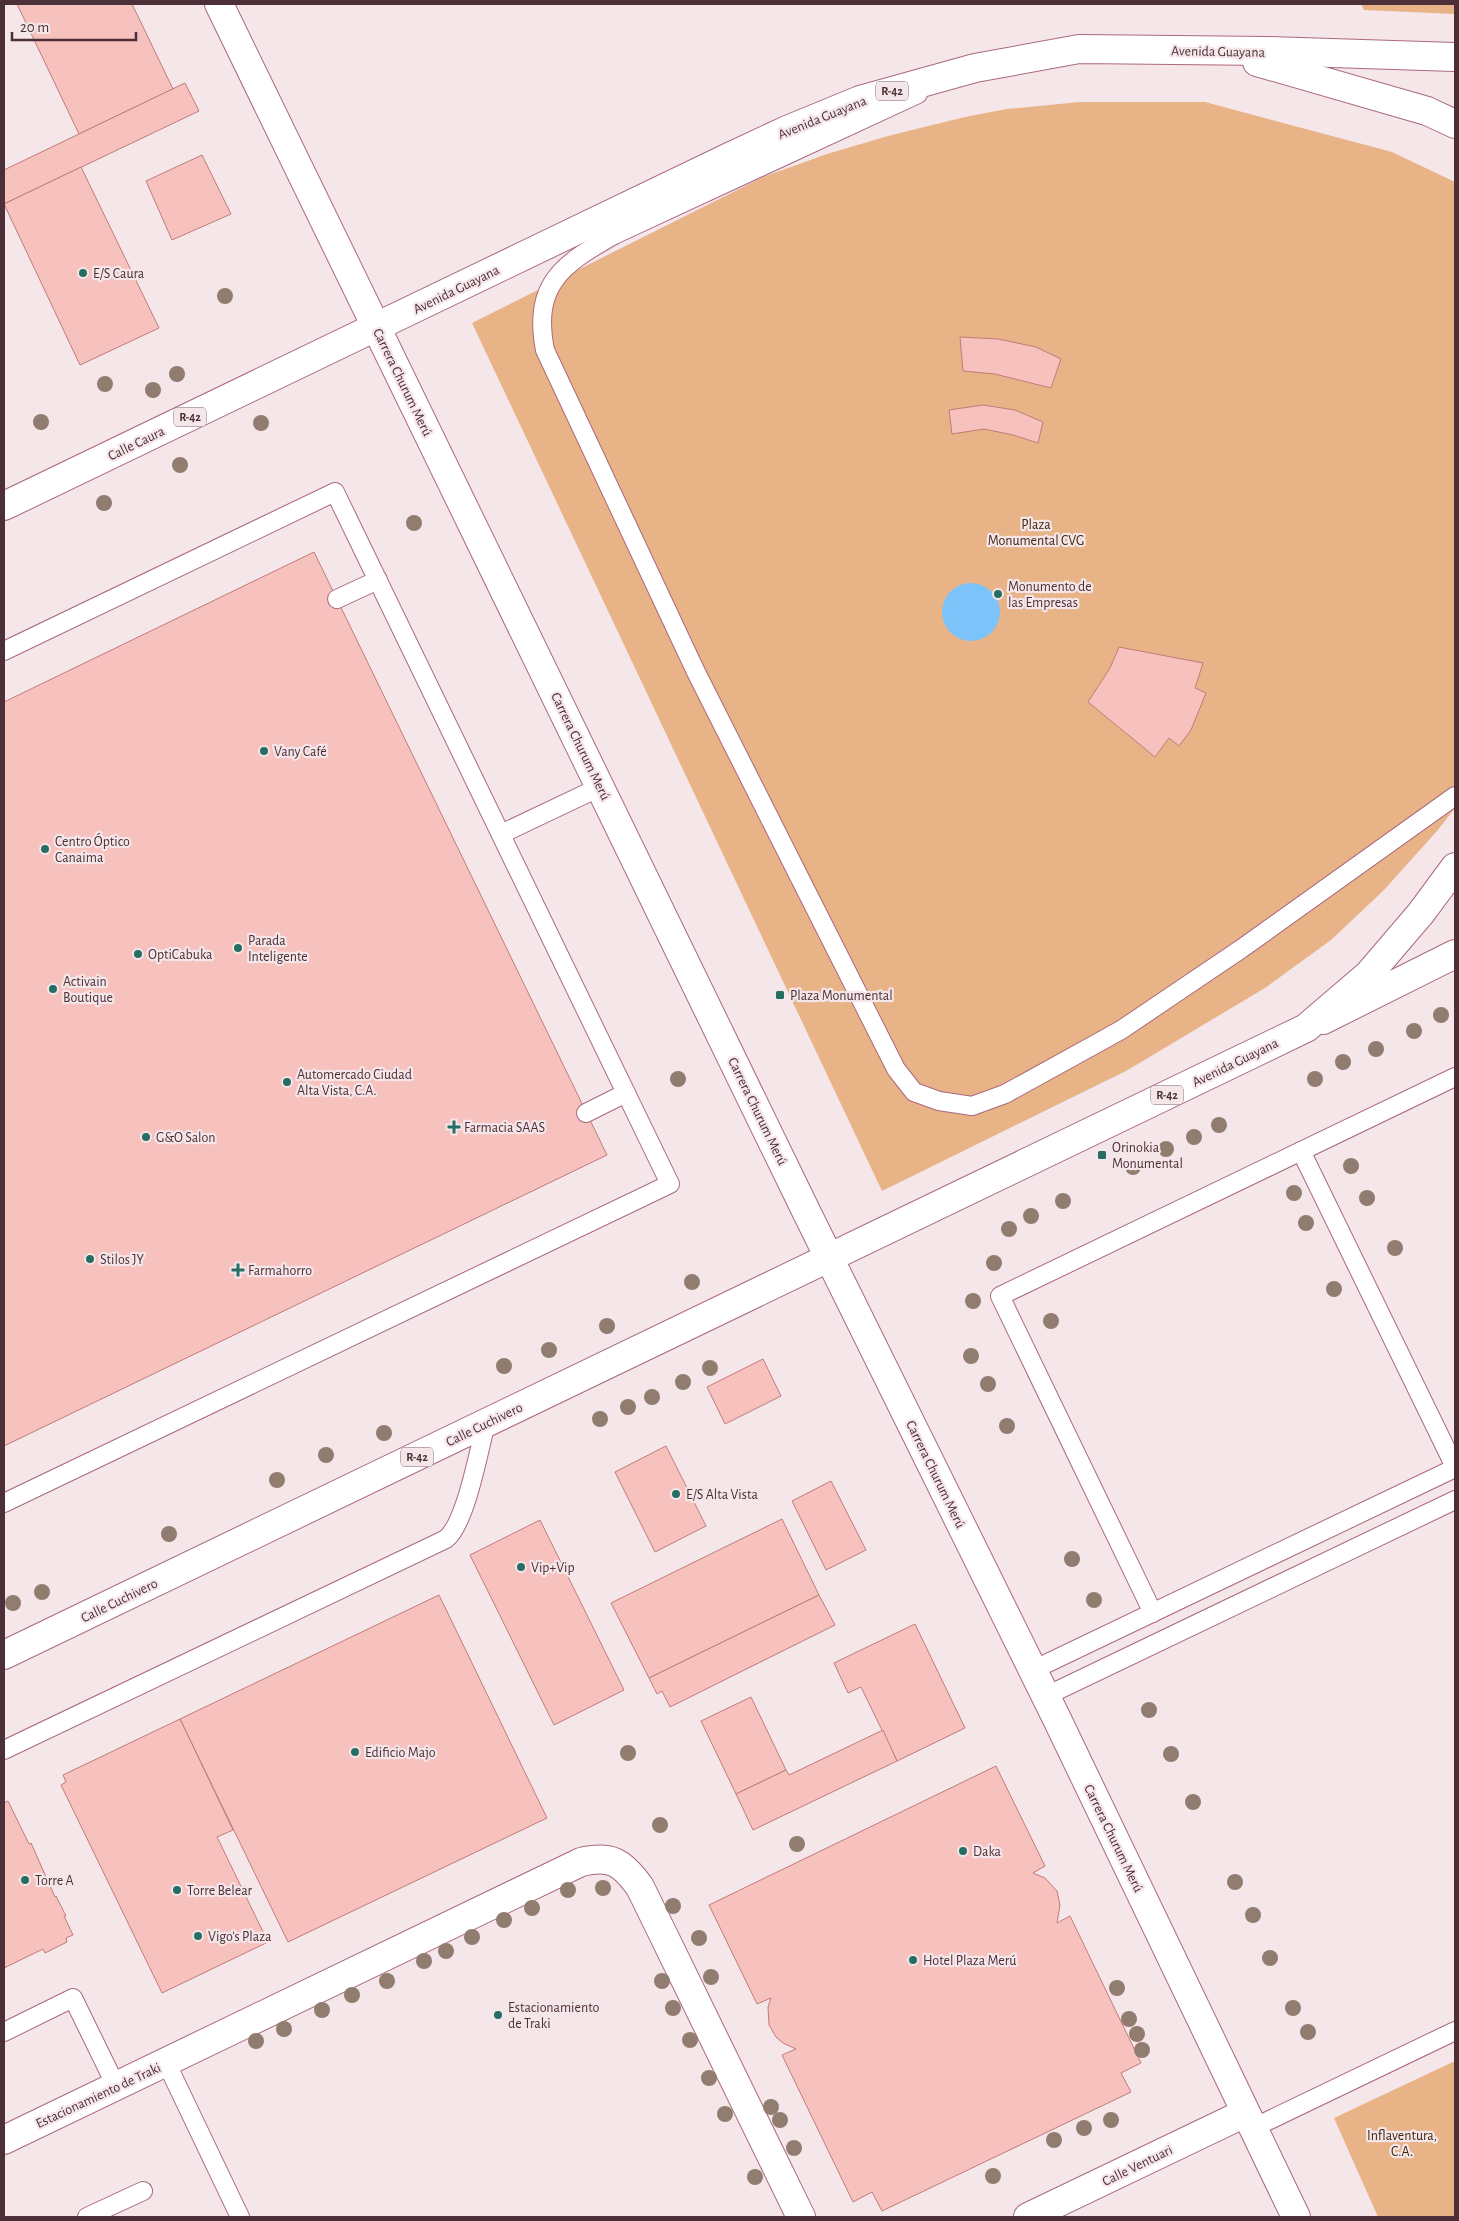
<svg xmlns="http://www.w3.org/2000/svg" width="1459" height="2221" viewBox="0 0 1459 2221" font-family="'Alegreya Sans',sans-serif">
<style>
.green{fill:#e7b387}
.water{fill:#7cc3f9}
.building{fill:#f7c1be;stroke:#c17b79}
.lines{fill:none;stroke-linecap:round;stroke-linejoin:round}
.service-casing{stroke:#ab697b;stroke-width:20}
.minor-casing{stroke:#ab697b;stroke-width:30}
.primary-casing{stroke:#ab697b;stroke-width:30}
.service{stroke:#fff;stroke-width:18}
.minor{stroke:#fff;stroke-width:28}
.primary{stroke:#fff;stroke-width:28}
.tree{fill:#917c70}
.poi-dot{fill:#266d63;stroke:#f5e6e9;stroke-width:2}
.labels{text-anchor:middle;stroke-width:4.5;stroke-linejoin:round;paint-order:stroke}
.shield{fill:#f5e6e9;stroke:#7f666c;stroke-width:1}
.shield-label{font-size:12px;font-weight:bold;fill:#4c2f37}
.street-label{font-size:14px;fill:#4c2f37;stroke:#f5e6e9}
.poi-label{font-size:14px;fill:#4c2f37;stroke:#f5e6e9;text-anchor:start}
.park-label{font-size:14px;fill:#40260d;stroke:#f5e6e9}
</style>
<rect width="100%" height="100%" fill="#f5e6e9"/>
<g class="green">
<polygon points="1361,4 1455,4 1455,14 1364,10"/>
<polygon points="1080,102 1205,102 1392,152 1455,182 1455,808 1437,831 1383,891 1331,940 1265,988 1126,1071 882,1191 472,323 763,177 827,154 888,136 965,117 1007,109"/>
<polygon points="1455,2061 1455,2217 1378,2217 1334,2118"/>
</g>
<circle class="water" cx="971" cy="612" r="29"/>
<g class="building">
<polygon points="17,4 132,4 173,89 79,134"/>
<polygon points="185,83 199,111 4,204 4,170"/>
<polygon points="202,155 231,214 172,240 146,181"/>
<polygon points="81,167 159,328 80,365 4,204"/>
<polygon points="960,337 998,339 1036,347 1061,359 1051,388 995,374 963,371"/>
<polygon points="983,405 1015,410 1043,422 1038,443 1013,435 984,429 952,434 949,410"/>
<polygon points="314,552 607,1155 4,1446 4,702"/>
<polygon points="1119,647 1203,663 1195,688 1206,693 1191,730 1179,746 1169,738 1155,757 1088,702 1110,668"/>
<polygon points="763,1359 781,1396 725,1424 707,1387"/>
<polygon points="666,1446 706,1526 655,1552 615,1472"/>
<polygon points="831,1481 866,1550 826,1570 792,1501"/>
<polygon points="782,1519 819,1595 649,1678 611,1603"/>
<polygon points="540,1520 624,1690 554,1725 470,1555"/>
<polygon points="439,1595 547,1818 288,1942 180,1719"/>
<polygon points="819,1595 835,1625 670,1707 662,1691 657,1694 649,1678"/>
<polygon points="915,1624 965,1728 897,1761 861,1687 848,1693 834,1663"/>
<polygon points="751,1697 786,1770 736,1794 701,1721"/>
<polygon points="180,1719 233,1830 217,1837 268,1942 162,1993 61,1785 66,1782 63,1775"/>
<polygon points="883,1730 897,1761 753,1830 736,1794 786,1770 789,1775"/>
<polygon points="996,1766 1045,1866 1033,1873 1045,1878 1057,1891 1060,1905 1057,1923 1070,1916 1141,2063 1121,2073 1131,2092 882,2211 872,2192 853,2202 782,2055 796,2049 783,2043 776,2037 769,2025 768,2007 771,1998 757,2004 709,1905"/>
<polygon points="8,1801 29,1844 31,1843 55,1897 56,1896 66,1916 64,1916 73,1935 66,1938 67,1942 45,1953 43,1949 4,1968 4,1803"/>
</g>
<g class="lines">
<defs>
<g id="service">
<path d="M 918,94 L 614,235 C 563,264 532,284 545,350 L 696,672 L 896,1069 L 914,1092 L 939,1101 L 972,1106 L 1005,1094 L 1121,1030 L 1241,949 L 1455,796"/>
<polyline points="337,599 378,580"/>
<polyline points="4,651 335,492 670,1184 4,1503"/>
<polyline points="501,834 600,787"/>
<polyline points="586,1113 626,1093"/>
<polyline points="1301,1151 1455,1467"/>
<polyline points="1153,1613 1000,1296 1455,1077"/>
<polyline points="1033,1670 1455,1468"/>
<polyline points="1046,1696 1455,1500"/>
<path d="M 4,1750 L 446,1539 C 466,1523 479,1449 486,1423"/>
<polyline points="4,2032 73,1998 116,2086"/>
<polyline points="166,2062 240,2217"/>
<polyline points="1253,2128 1455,2031"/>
<polyline points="87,2217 143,2191"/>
</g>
<g id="minor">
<polyline points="219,4 806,1211 1056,1717 1296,2217"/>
<polyline points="1323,1020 1455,954"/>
<path d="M 4,2140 L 581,1862 C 611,1855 622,1862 640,1887 L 801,2217"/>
<polyline points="1028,2217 1245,2113"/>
</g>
<g id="primary">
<polyline points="1257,62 1427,111 1455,124"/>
<polyline points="4,506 729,157 787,130 860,100 975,68 1079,49 1269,51 1455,57"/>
<polyline points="4,1655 1306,1028 1368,975 1421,913 1455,867"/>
</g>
</defs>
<use href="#service" class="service-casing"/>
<use href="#minor" class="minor-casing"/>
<use href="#primary" class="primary-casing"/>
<use href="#service" class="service"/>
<use href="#minor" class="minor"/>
<use href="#primary" class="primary"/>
</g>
<g class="tree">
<circle cx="225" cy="296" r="8"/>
<circle cx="177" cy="374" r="8"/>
<circle cx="105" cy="384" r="8"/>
<circle cx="153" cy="390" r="8"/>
<circle cx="41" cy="422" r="8"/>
<circle cx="261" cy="423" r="8"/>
<circle cx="180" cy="465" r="8"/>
<circle cx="104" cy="503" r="8"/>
<circle cx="414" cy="523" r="8"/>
<circle cx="1441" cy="1015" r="8"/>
<circle cx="1414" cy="1031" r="8"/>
<circle cx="1376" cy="1049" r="8"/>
<circle cx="1343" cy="1062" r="8"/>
<circle cx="678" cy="1079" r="8"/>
<circle cx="1315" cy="1079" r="8"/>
<circle cx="1219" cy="1125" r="8"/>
<circle cx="1194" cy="1137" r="8"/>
<circle cx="1166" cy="1149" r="8"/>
<circle cx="1351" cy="1166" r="8"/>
<circle cx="1133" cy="1167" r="8"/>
<circle cx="1294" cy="1193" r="8"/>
<circle cx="1367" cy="1198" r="8"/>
<circle cx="1063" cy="1201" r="8"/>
<circle cx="1031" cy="1216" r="8"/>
<circle cx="1306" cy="1223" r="8"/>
<circle cx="1009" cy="1229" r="8"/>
<circle cx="1395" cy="1248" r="8"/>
<circle cx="994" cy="1263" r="8"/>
<circle cx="692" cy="1282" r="8"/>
<circle cx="1334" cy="1289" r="8"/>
<circle cx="973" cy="1301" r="8"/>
<circle cx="1051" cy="1321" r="8"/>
<circle cx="607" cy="1326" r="8"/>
<circle cx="549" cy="1350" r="8"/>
<circle cx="971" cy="1356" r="8"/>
<circle cx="504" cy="1366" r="8"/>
<circle cx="710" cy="1368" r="8"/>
<circle cx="683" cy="1382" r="8"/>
<circle cx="988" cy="1384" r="8"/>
<circle cx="652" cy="1397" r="8"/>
<circle cx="628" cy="1407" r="8"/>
<circle cx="600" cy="1419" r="8"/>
<circle cx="1007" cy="1426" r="8"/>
<circle cx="384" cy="1433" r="8"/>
<circle cx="326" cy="1455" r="8"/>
<circle cx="277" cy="1480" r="8"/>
<circle cx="169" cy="1534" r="8"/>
<circle cx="1072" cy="1559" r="8"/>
<circle cx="42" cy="1592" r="8"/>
<circle cx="1094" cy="1600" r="8"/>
<circle cx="13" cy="1603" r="8"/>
<circle cx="1149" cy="1710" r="8"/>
<circle cx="628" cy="1753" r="8"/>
<circle cx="1171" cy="1754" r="8"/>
<circle cx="1193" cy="1802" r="8"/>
<circle cx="660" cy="1825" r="8"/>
<circle cx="797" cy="1844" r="8"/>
<circle cx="1235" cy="1882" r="8"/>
<circle cx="603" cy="1888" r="8"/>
<circle cx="568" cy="1890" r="8"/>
<circle cx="673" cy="1906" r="8"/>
<circle cx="532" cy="1908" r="8"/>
<circle cx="1253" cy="1915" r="8"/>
<circle cx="504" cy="1920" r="8"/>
<circle cx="472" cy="1937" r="8"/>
<circle cx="699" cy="1938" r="8"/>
<circle cx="446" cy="1951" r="8"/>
<circle cx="1270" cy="1958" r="8"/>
<circle cx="424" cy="1961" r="8"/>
<circle cx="711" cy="1977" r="8"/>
<circle cx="387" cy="1981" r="8"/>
<circle cx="662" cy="1981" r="8"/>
<circle cx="1117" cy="1988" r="8"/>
<circle cx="352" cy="1995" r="8"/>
<circle cx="673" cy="2008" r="8"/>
<circle cx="1293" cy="2008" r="8"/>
<circle cx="322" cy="2010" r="8"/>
<circle cx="1129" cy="2019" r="8"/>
<circle cx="284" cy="2029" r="8"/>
<circle cx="1308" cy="2032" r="8"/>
<circle cx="1137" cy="2034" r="8"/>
<circle cx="690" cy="2040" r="8"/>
<circle cx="256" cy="2041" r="8"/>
<circle cx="1142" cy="2050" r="8"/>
<circle cx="709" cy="2078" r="8"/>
<circle cx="771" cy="2107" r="8"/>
<circle cx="725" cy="2114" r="8"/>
<circle cx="780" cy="2120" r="8"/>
<circle cx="1111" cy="2120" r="8"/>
<circle cx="1084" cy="2128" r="8"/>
<circle cx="1054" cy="2140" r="8"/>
<circle cx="794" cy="2148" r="8"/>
<circle cx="993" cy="2176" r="8"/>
<circle cx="755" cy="2177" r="8"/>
</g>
<g class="poi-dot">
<circle cx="83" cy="273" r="5"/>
<circle cx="998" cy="594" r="5"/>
<circle cx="264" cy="751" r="5"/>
<circle cx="45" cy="849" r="5"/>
<circle cx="238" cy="948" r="5"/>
<circle cx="138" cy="954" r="5"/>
<circle cx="53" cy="989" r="5"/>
<rect x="775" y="990" width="10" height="10" rx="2.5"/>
<circle cx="287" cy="1082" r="5"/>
<path d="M451.5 1119.5h5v5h5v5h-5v5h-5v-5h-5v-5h5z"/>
<circle cx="146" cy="1137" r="5"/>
<rect x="1097" y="1150" width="10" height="10" rx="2.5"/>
<circle cx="90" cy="1259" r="5"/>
<path d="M235.5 1262.5h5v5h5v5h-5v5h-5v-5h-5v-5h5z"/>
<circle cx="676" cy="1494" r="5"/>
<circle cx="521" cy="1567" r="5"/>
<circle cx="355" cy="1752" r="5"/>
<circle cx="963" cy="1851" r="5"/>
<circle cx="25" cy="1880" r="5"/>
<circle cx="177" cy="1890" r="5"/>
<circle cx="198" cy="1936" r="5"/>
<circle cx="913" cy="1960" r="5"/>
<circle cx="498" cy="2015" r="5"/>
</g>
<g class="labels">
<g class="shield">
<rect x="876" y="81.5" width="32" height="19" rx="4"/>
<rect x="174" y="407.5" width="32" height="19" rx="4"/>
<rect x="1151" y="1085.5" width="32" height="19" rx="4"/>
<rect x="401" y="1447.5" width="32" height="19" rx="4"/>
</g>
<g class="shield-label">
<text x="892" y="95">R-42</text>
<text x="190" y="421">R-42</text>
<text x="1167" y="1099">R-42</text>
<text x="417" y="1461">R-42</text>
</g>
<g class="street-label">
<text transform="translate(1218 51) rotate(1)" y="5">Avenida Guayana</text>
<text transform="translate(822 117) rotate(-22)" y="5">Avenida Guayana</text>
<text transform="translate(456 289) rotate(-26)" y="5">Avenida Guayana</text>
<text transform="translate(403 382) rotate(64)" y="5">Carrera Churum Merú</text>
<text transform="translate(136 443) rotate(-26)" y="5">Calle Caura</text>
<text transform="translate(581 746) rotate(64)" y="5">Carrera Churum Merú</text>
<text transform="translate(1235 1062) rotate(-26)" y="5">Avenida Guayana</text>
<text transform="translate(758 1111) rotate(64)" y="5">Carrera Churum Merú</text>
<text transform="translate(484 1424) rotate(-26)" y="5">Calle Cuchivero</text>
<text transform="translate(936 1474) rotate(64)" y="5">Carrera Churum Merú</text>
<text transform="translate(119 1600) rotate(-26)" y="5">Calle Cuchivero</text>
<text transform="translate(1114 1838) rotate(64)" y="5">Carrera Churum Merú</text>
<text transform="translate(98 2095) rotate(-25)" y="5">Estacionamiento de Traki</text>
<text transform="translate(1137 2165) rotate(-26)" y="5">Calle Ventuari</text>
</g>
<g class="poi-label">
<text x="93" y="278">E/S Caura</text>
<text x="1008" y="591">Monumento de<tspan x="1008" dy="16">las Empresas</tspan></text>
<text x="274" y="756">Vany Café</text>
<text x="55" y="846">Centro Óptico<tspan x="55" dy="16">Canaima</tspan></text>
<text x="248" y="945">Parada<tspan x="248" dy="16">Inteligente</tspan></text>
<text x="148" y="959">OptiCabuka</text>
<text x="63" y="986">Activain<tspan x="63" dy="16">Boutique</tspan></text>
<text x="790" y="1000">Plaza Monumental</text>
<text x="297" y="1079">Automercado Ciudad<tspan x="297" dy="16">Alta Vista, C.A.</tspan></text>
<text x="464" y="1132">Farmacia SAAS</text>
<text x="156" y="1142">G&amp;O Salon</text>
<text x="1112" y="1152">Orinokia<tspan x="1112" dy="16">Monumental</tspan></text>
<text x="100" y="1264">Stilos JY</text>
<text x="248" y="1275">Farmahorro</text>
<text x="686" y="1499">E/S Alta Vista</text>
<text x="531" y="1572">Vip+Vip</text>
<text x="365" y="1757">Edificio Majo</text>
<text x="973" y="1856">Daka</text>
<text x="35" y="1885">Torre A</text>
<text x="187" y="1895">Torre Belear</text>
<text x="208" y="1941">Vigo's Plaza</text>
<text x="923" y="1965">Hotel Plaza Merú</text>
<text x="508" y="2012">Estacionamiento<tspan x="508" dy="16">de Traki</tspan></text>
</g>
<g class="park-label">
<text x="1036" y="529">Plaza<tspan x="1036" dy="16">Monumental CVG</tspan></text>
<text x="1402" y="2140">Inflaventura,<tspan x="1402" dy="16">C.A.</tspan></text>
</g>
</g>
<rect width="1459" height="2221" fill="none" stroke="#4c2f37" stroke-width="10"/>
<path d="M12 32v8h124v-8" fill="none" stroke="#4c2f37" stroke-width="2.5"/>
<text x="20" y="32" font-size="15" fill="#4c2f37" stroke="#f5e6e9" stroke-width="4" paint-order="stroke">20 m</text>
</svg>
